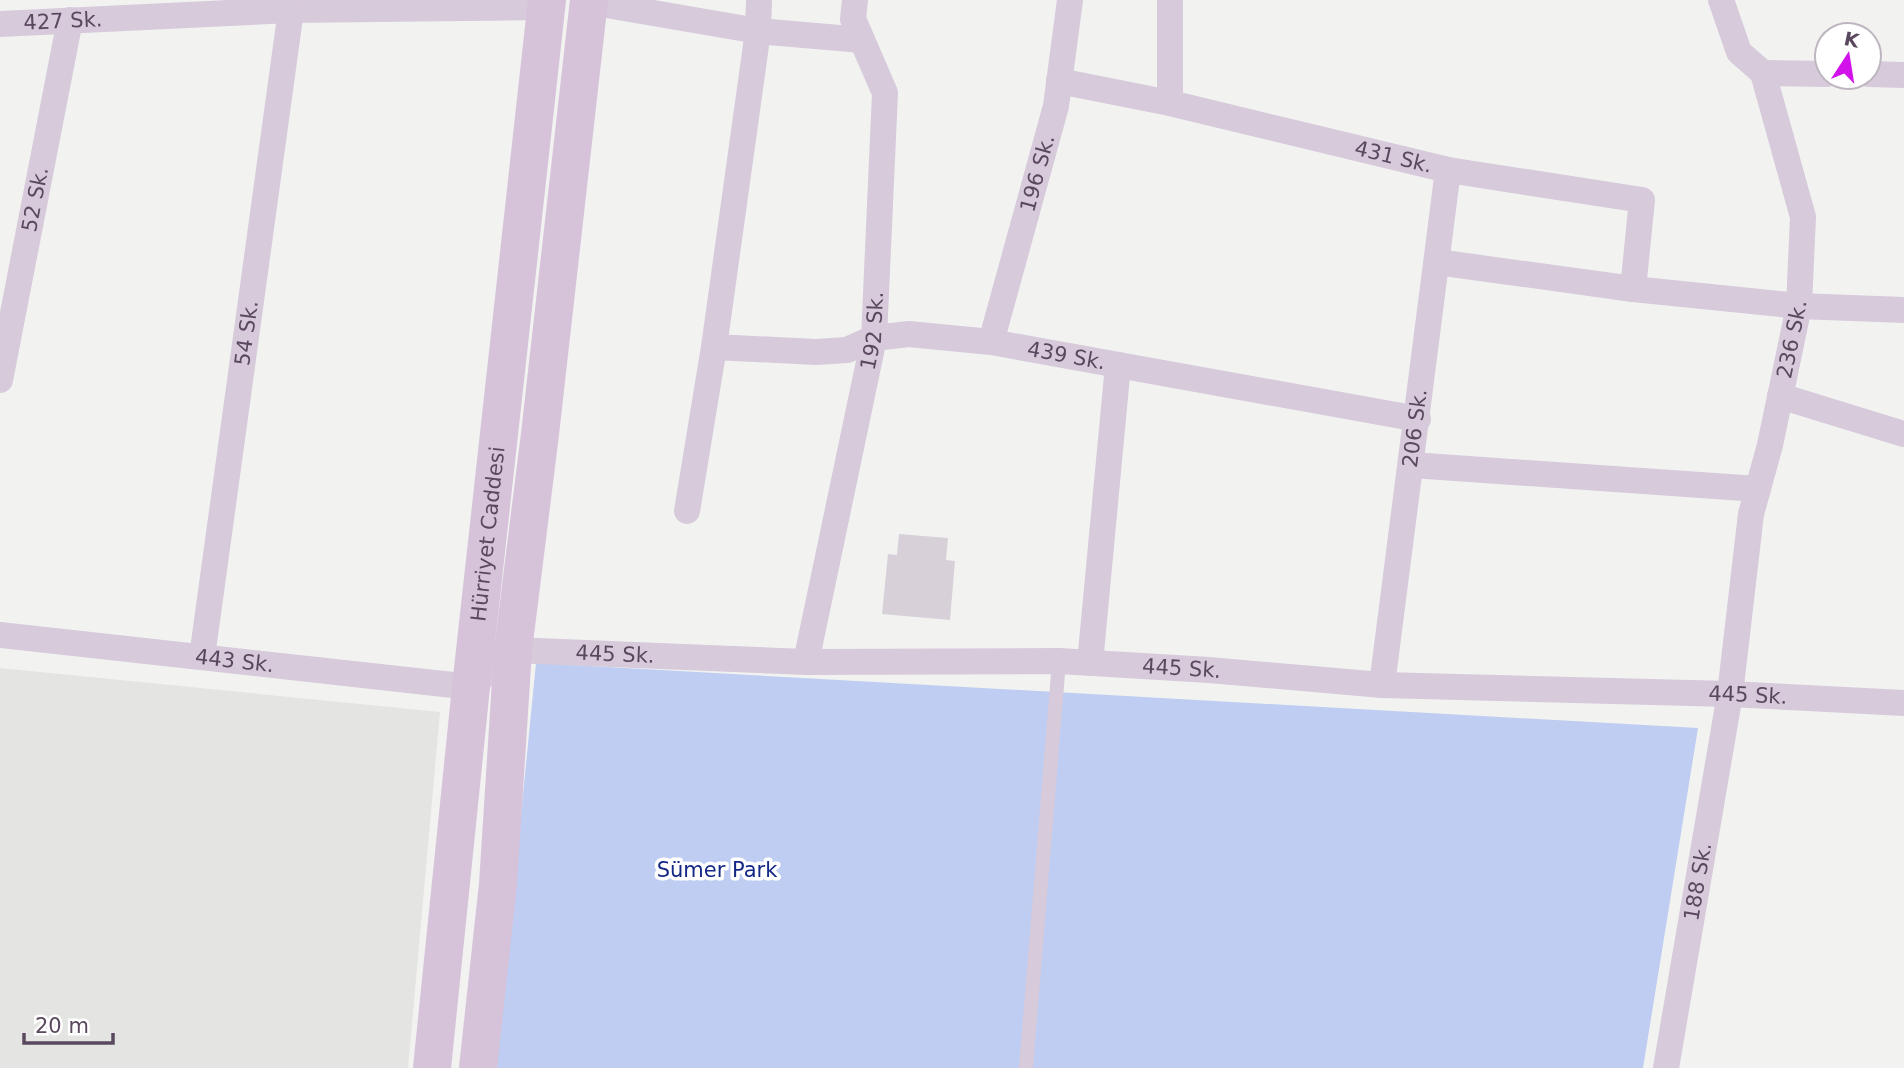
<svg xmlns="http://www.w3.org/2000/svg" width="1904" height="1068" viewBox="0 0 1904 1068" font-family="'DejaVu Sans',sans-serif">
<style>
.education{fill:#e4e4e2}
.green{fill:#becdf1}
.building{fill:#d7d0d8}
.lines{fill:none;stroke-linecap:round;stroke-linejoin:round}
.service{stroke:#d7cadb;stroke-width:14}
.minor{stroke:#d7cadb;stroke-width:26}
.secondary{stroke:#d6c3da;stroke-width:38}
.labels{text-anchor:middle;stroke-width:7;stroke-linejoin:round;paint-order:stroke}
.street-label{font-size:21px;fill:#5a485f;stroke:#fff}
.park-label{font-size:21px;fill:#142885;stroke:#fff}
</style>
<rect width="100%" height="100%" fill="#f2f3f1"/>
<polygon class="education" points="0,668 440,712 408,1068 0,1068"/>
<polygon class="green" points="536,663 1698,728 1643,1068 496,1068"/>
<polygon class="building" points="899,534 948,538 946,560 955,561 950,620 882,614 888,554 897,555"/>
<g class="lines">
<polyline class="service" points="1026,1068 1059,661"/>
<g class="minor">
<polyline points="1170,0 1170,103"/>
<polyline points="589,2 758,31 862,40"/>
<path id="s1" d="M 0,24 L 291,10 L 546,7"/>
<polyline points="1763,73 1827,74"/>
<polyline points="1869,74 1904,75"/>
<path id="s2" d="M 1059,81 L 1170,103 L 1448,170 L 1642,200 L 1633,289"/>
<polyline points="1437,262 1633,289 1799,306 1904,310"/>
<path id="s3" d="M 991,342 L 1056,106 L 1070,0"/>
<path id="s4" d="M 714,347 L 816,352 L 847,350 L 874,338 L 909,334 L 991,342 L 1418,419"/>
<path id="s5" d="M 0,380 L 70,20"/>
<polyline points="1780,396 1904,434"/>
<polyline points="1412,465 1758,489"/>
<polyline points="687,511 714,347 758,31 759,0"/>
<path id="s6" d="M 0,635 L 471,687 L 513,650 L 806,662 L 1059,661 L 1209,670 L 1382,685 L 1730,694 L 1904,703"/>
<path id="s7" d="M 202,657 L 291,10"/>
<path id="s8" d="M 806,662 L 874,338 L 885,93 L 853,19 L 855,0"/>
<polyline points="1090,663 1118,365"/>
<path id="s9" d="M 1382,685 L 1448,170"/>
<path id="s10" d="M 1666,1068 L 1730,694 L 1751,514 L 1770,445 L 1799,306 L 1803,217 L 1763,73 L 1739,52 L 1721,0"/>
</g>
<g class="secondary">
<path id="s11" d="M 432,1068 L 471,687 L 547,0"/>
<polyline points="478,1068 498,884 513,650 540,434 589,0"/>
</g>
</g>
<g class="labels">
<g class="street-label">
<text dy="7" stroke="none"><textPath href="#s1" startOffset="63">427 Sk.</textPath></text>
<text dy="7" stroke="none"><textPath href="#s2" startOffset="343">431 Sk.</textPath></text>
<text dy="7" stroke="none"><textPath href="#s3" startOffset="175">196 Sk.</textPath></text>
<text dy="7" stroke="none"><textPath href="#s5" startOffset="184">52 Sk.</textPath></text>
<text dy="7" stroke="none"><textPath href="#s8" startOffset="338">192 Sk.</textPath></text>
<text dy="7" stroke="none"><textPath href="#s7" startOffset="327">54 Sk.</textPath></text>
<text dy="7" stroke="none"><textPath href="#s10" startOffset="740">236 Sk.</textPath></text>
<text dy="7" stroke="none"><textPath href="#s4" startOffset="357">439 Sk.</textPath></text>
<text dy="7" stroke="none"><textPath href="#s9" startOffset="259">206 Sk.</textPath></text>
<text dy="7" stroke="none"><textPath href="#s11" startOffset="537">Hürriyet Caddesi</textPath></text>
<text dy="7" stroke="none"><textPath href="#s6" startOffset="632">445 Sk.</textPath></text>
<text dy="7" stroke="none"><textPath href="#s6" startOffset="236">443 Sk.</textPath></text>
<text dy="7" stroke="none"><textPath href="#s6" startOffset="1199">445 Sk.</textPath></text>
<text dy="7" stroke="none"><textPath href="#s6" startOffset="1766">445 Sk.</textPath></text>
<text dy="7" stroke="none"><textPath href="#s10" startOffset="189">188 Sk.</textPath></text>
</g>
<g class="park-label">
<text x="717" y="877">Sümer Park</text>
</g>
</g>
<g transform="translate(1848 56) rotate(12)"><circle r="33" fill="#ffffff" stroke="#bdb6bf" stroke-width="2"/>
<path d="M0-5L12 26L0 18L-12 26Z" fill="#d212eb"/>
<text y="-10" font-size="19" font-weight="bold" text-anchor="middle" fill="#5a485f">K</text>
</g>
<path d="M24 1033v10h89v-10" fill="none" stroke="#5a485f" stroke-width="3.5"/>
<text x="35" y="1033" font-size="21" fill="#5a485f" stroke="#ffffff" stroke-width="5" paint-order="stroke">20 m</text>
</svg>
